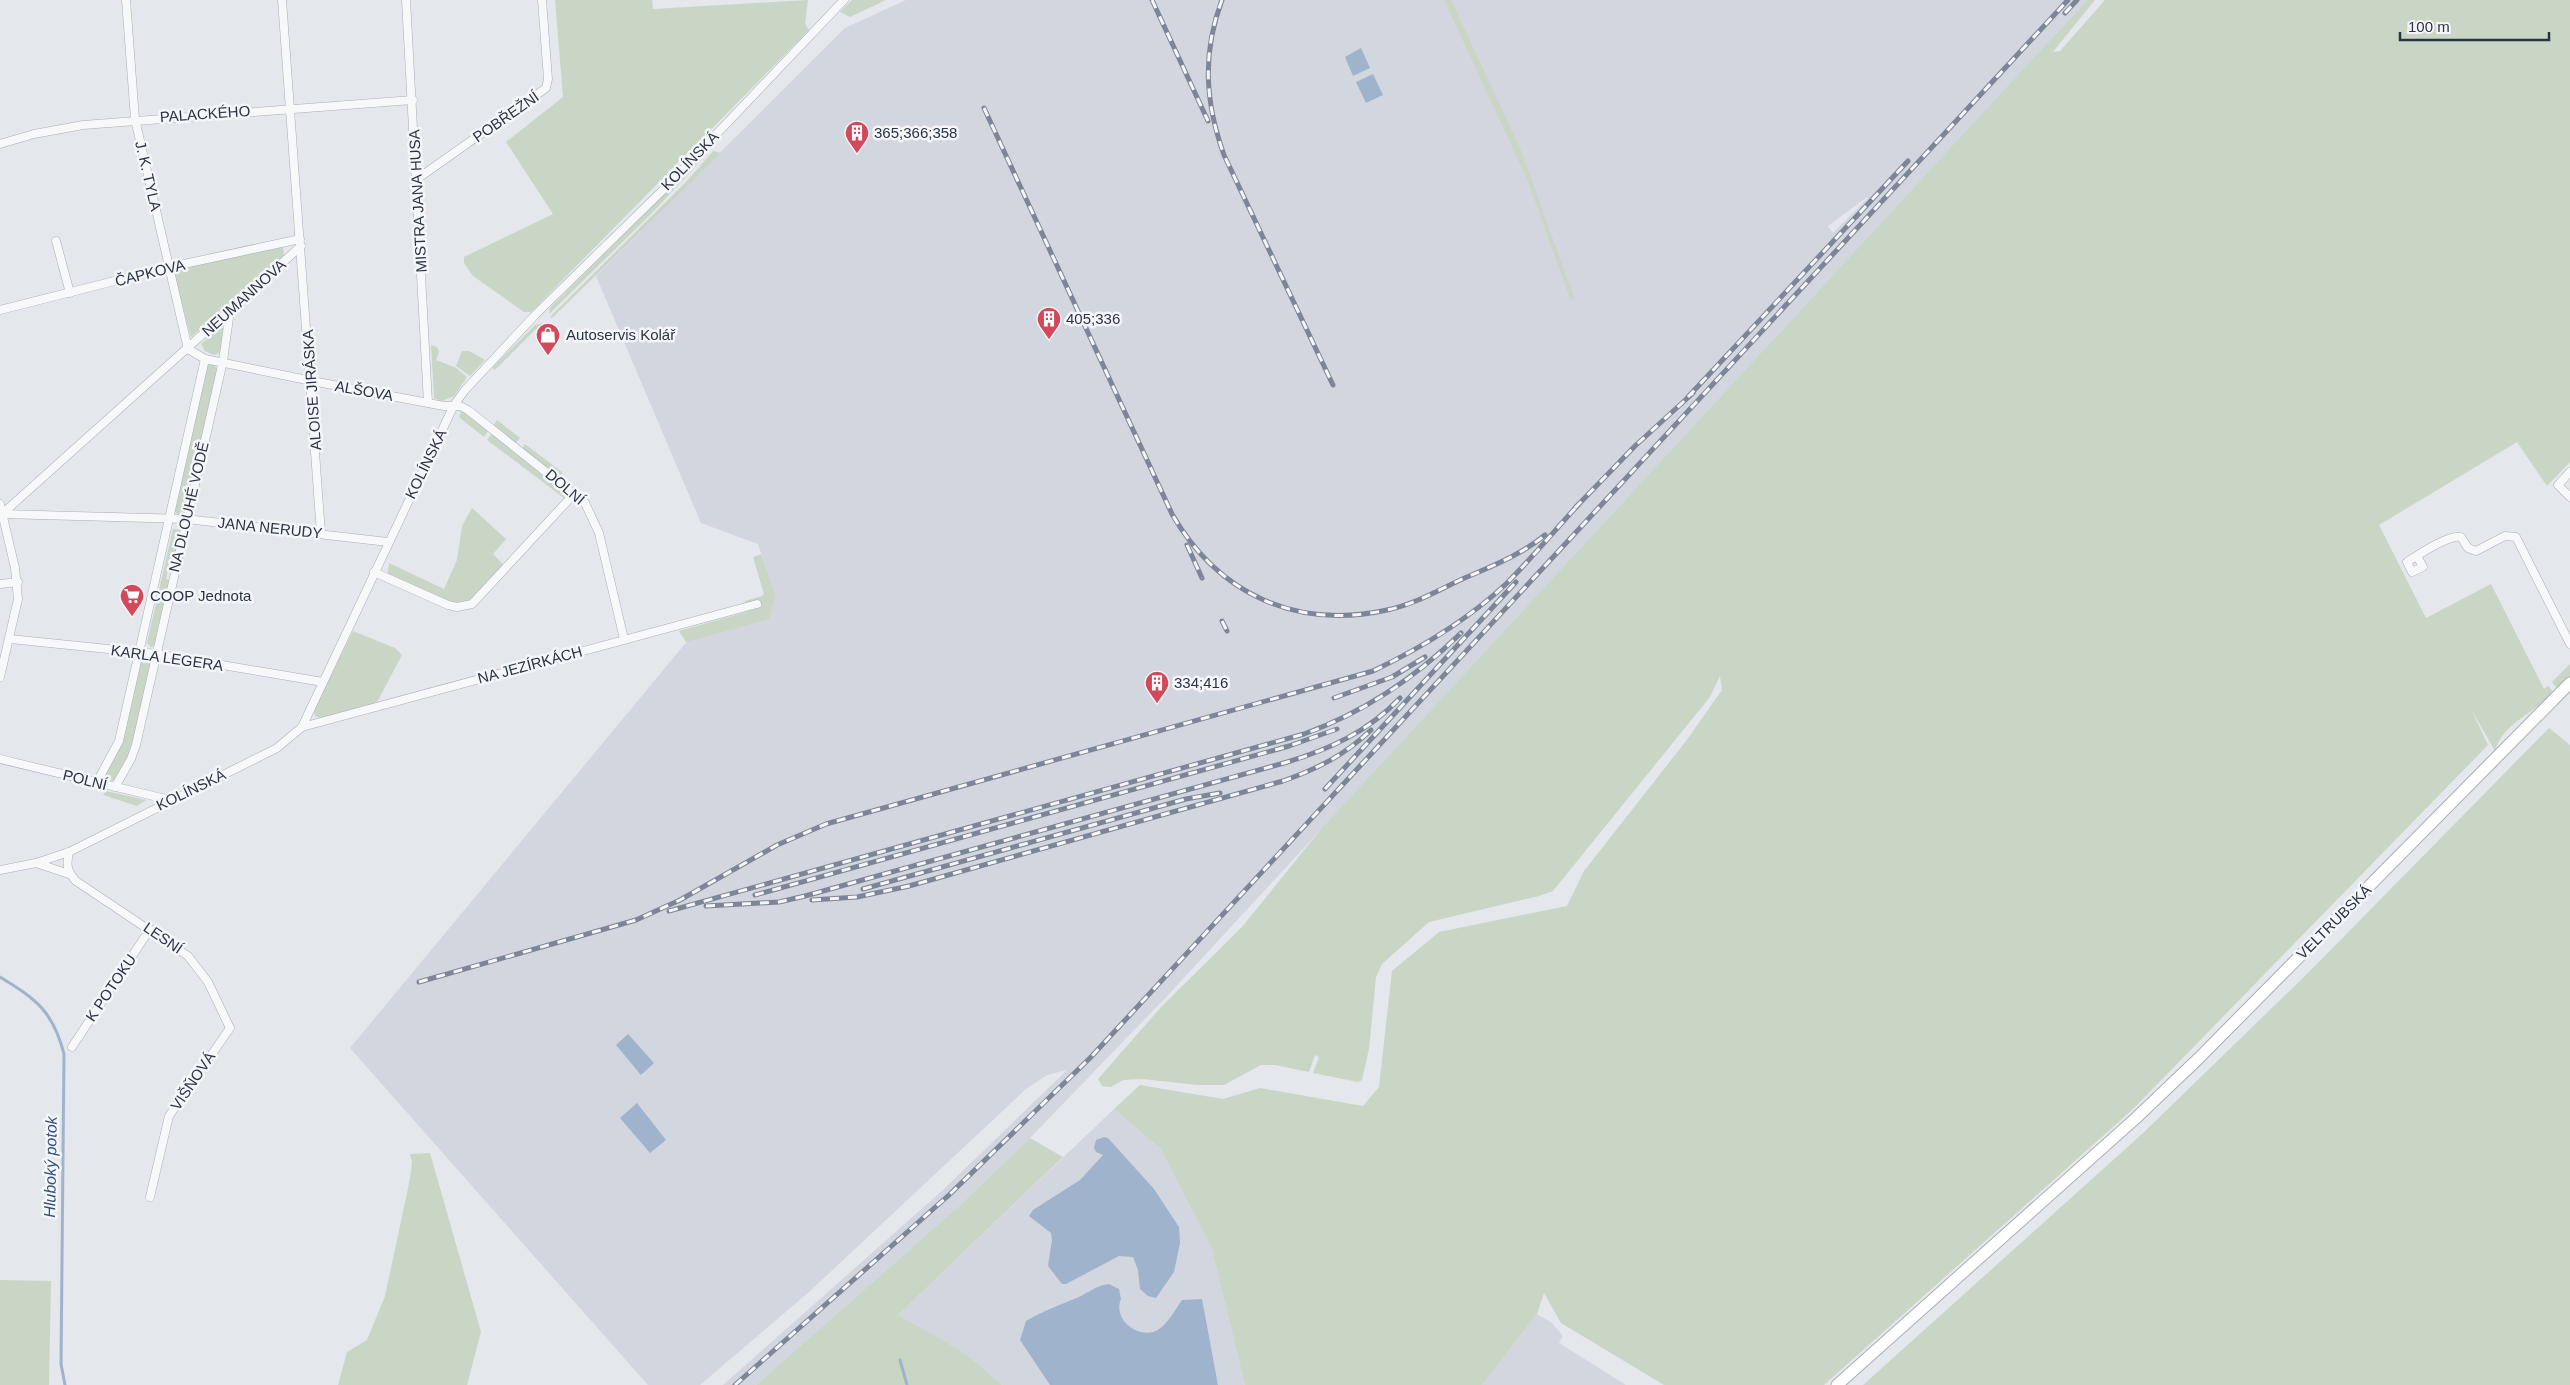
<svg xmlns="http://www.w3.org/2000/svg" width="2570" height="1385" viewBox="0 0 2570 1385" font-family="Arial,sans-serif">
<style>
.built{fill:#d2d6de;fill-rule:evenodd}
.green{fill:#c9d6c5}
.water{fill:#9fb4cc}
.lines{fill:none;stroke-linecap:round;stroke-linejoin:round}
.stream{stroke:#9fb4cc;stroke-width:3}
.street-casing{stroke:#a9aeb7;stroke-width:9}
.secondary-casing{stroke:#a9aeb7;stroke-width:13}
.street{stroke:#f7f8fa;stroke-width:8}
.secondary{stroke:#fff;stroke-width:11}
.rail-casing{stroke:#7d8696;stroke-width:5}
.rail{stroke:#f4f6f9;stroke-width:3;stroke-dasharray:9;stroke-linecap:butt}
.labels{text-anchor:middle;stroke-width:5;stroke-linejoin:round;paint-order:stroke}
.street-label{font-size:15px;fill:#2b3445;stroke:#f4f6f9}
.poi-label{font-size:15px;fill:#2b3445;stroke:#f4f6f9;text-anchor:start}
.water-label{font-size:16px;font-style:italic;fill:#34527a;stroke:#f4f6f9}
</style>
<rect width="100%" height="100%" fill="#e4e7ec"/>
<g class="built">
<path d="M 906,0 L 2087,0 L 1169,994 L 1030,1138 L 959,1206 L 756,1385 L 723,1385 L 944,1189 L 1067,1070 L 1047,1075 L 1026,1089 L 809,1292 L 700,1385 L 648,1385 L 350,1048 L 689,639 L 769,617 L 774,594 L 758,544 L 701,523 L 596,276 L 845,28 ZM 1867,197 L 1868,198 L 1833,233 L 1828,226 Z"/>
<polygon points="1114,1109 1160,1148 1213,1248 1245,1385 1002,1385 898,1315"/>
<polygon points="1537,1314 1552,1323 1563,1336 1559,1343 1626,1385 1482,1385"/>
</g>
<g class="green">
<polygon points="555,0 652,0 653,9 808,0 805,24 809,30 531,312 524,312 473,276 464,263 464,257 553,214 506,142 563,97"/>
<polygon points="852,0 886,0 850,17 840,12"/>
<polygon points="1444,0 1451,0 1520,148 1575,300 1571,301 1527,179"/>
<path d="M 2087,0 L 2095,0 L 2053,52 L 2060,51 L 2105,0 L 2570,0 L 2570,462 L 2547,486 L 2517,442 L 2379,525 L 2426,618 L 2491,584 L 2544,689 L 2548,686 L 2554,693 C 2535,712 2502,724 2495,751 L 2471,709 L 2488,745 L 2133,1109 L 1824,1385 L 1664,1385 L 1561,1323 L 1544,1293 L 1537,1314 L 1482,1385 L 1245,1385 L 1212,1248 L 1160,1148 L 1114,1109 L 1140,1085 L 1223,1099 L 1260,1088 L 1363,1106 L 1379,1087 L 1392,971 L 1439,932 L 1567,906 L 1584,871 L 1686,741 L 1722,690 L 1720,676 L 1710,697 L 1553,891 L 1539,896 L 1429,922 L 1382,964 L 1376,977 L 1369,1049 L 1362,1080 L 1358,1082 L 1313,1073 L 1319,1057 L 1315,1055 L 1309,1072 L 1275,1065 L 1261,1065 L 1224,1085 L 1198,1085 L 1142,1079 L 1123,1080 L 1111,1087 L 1102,1086 L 1098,1079 L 1162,1006 L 1242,927 L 1322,828 Z"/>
<polygon points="710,151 651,214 549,314 550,308 700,157"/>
<polygon points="713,151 721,153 552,318 550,317 686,182"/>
<polygon points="283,246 284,256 191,337 174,275 177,269"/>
<polygon points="542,323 495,370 492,368 535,325"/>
<polygon points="220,327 224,329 221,352 214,355 205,351 201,344"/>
<polygon points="431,345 437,347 439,352 436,360 456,368 467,377 454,396 442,401 434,398 434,395"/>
<polygon points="462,351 469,351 485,360 470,376 456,366"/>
<polygon points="208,365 214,365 217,369 185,509 184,513 179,515 174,511 206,367"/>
<polygon points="462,411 489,430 484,437 461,419 459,416"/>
<polygon points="497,420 520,438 515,444 493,426"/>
<polygon points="493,432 569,495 517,550 564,498 487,440"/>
<polygon points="525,444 563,473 558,477 522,449"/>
<polygon points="472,508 506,539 493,554 504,565 473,601 455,604 392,578 388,573 389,563 444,589 457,560 462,526"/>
<polygon points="173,529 181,530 171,571 168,570 166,579 169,580 154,645 151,647 147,643"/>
<polygon points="761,554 775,595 769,619 686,642 679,631 746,612 748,611 745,601 762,596 764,594 753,557"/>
<polygon points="353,631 395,648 402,655 377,702 321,718 315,716 314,710"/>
<path d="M 140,660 L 144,663 L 151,663 C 146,684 132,775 111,781 L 105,777 L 105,775 L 118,750 Z"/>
<polygon points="2570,664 2570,677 2558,690 2552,682"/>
<polygon points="2549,728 2570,745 2570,1385 1863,1385 2142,1134 2309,972"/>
<polygon points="106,791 146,800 137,806 103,795"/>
<polygon points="1030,1138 1063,1157 898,1315 964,1353 1002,1385 756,1385 959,1206"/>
<polygon points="430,1153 481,1332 467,1385 338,1385 347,1352 367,1340 385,1296 410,1179 412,1162 410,1154"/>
<polygon points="0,1280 51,1281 49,1385 0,1385"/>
</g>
<g class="water">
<polygon points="1361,48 1370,68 1353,76 1345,57"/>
<polygon points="1373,74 1383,95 1366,103 1356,82"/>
<polygon points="628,1034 654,1063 641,1075 616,1045"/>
<polygon points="637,1103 666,1140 650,1153 620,1118"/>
<polygon points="1104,1137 1108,1138 1154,1189 1179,1227 1180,1243 1174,1272 1156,1298 1148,1296 1140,1289 1138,1270 1133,1257 1119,1256 1066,1284 1062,1284 1048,1266 1052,1240 1051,1233 1029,1216 1033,1210 1080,1180 1103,1155 1096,1152 1094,1148 1096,1140"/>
<path d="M 1109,1284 L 1119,1289 L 1121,1299 C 1113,1317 1134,1337 1153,1332 C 1165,1329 1175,1310 1182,1300 L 1202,1299 L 1218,1385 L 1050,1385 L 1020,1340 L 1026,1321 C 1043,1311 1059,1305 1077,1298 C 1088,1293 1097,1285 1109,1284 Z"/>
</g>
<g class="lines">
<g class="stream">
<path d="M 0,977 C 36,999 53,1011 64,1054 L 61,1364 L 65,1385"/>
<polyline points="900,1360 907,1385"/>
</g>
<defs>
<g id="street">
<polyline points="126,0 135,119 188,349 205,359 312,381 444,406 460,406 468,410 585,503 599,533 624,639"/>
<polyline points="282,0 321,534"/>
<polyline points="406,0 428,403"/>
<polyline points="0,144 34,134 83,125 413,100"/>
<polyline points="417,179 546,88 548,79 542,0"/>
<polyline points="56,241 70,293"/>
<polyline points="0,310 170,267 300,239"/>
<polyline points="2570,472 2558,485 2570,497"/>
<polyline points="0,504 15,568 18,599 0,677"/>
<polyline points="2,514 301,246"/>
<polyline points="2,514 186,519 388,542"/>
<path d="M 2417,556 L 2423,567 L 2412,572 L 2407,562 C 2418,555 2449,534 2461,537 L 2468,548 L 2476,551 L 2505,536 L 2516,537 L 2570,644"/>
<polyline points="374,572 448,605 457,607 472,604 574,494"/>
<polyline points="0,584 18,582"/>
<polyline points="10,639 157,654 323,682"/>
<polyline points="302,727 757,604"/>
<polyline points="0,759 170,800"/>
<polyline points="97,782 119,741 205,359"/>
<polyline points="115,787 131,759 136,745 223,361 230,311"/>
<path d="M 69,852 C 66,865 67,871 76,881 L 188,956 L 208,982 L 230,1028 L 169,1116 L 150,1197"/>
<polyline points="36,863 69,874"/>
<polyline points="0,870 36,863 69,852 277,748 302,727 454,405 465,390 536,314 669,184 844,0"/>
<polyline points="72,1047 150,929"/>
</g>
<polyline id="secondary" points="1837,1385 2136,1118 2199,1058 2570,683"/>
</defs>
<use href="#street" class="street-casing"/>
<use href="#secondary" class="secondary-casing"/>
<use href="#street" class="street"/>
<use href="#secondary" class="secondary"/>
<defs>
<g id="rail">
<polyline points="1152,0 1208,121"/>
<path d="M 1222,0 C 1202,53 1205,102 1224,155 L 1333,385"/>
<polyline points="2065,13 2077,0"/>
<path d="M 984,108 L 1172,514 C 1218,594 1296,630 1387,610 C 1412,605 1435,592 1458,581 C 1487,568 1520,556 1545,535"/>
<polyline points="1688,397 1908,161"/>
<polyline points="1575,508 1635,446 1693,393"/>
<polyline points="1187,545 1202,578"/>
<polyline points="1222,621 1227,631"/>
<polyline points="1334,698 1392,677 1425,657"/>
<polyline points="1325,789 1516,582"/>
<polyline points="863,889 1186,799 1220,793"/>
<polyline points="755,895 1289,746 1337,729"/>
<path d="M 812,900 L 857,897 L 909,886 L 1283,781 C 1317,769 1345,755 1371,730"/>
<path d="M 706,906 L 779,902 L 805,896 L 1284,763 C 1328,750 1368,732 1400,698"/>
<path d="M 669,911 L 1304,734 C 1365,712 1415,678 1461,633"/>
<path d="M 419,982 L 636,920 L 680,900 L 777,845 L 826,824 L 1373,671 C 1421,648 1469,619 1507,583 C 1532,558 1555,530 1579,504"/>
<polyline points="735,1385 949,1195 1091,1057 2068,0"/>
</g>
</defs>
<use href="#rail" class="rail-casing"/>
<use href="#rail" class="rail"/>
</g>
<defs>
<symbol id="building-pin" viewBox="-11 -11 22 30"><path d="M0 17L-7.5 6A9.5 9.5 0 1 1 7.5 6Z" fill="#d1495b" stroke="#f4f6f9"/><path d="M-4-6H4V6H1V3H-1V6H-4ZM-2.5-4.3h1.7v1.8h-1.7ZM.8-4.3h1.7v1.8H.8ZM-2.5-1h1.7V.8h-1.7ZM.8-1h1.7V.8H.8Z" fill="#fff"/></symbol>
<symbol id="shop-pin" viewBox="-11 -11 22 30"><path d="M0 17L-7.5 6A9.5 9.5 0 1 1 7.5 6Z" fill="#d1495b" stroke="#f4f6f9"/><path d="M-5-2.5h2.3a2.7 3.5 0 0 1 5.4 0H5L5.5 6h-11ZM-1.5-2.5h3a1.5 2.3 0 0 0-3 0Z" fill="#fff"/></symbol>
<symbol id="supermarket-pin" viewBox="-11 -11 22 30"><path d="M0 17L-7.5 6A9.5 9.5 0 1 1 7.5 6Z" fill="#d1495b" stroke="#f4f6f9"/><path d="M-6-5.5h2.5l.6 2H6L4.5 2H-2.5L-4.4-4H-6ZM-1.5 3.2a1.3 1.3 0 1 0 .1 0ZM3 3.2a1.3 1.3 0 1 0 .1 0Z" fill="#fff"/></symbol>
</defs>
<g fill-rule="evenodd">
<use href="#building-pin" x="843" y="119" width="28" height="38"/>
<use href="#building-pin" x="1035" y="305" width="28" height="38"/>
<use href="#shop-pin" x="534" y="321" width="28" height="38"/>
<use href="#supermarket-pin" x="118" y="582" width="28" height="38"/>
<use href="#building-pin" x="1143" y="669" width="28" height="38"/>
</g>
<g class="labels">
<g class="street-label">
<text transform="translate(205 114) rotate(-4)" y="5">PALACKÉHO</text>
<text transform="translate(506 117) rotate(-35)" y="5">POBŘEŽNÍ</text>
<text transform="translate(690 161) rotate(-46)" y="5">KOLÍNSKÁ</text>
<text transform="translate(148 176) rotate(77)" y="5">J. K. TYLA</text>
<text transform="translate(418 201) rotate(-93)" y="5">MISTRA JANA HUSA</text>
<text transform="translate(150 273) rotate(-14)" y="5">ČAPKOVA</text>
<text transform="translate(244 298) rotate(-42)" y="5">NEUMANNOVA</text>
<text transform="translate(312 390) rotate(-94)" y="5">ALOISE JIRÁSKA</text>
<text transform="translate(364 391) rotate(10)" y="5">ALŠOVA</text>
<text transform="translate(426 464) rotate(-64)" y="5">KOLÍNSKÁ</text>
<text transform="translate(565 487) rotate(40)" y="5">DOLNÍ</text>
<text transform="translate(189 507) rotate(-77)" y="5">NA DLOUHÉ VODĚ</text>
<text transform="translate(270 528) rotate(6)" y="5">JANA NERUDY</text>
<text transform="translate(167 658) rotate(8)" y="5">KARLA LEGERA</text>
<text transform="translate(530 665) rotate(-15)" y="5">NA JEZÍRKÁCH</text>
<text transform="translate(85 780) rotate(14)" y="5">POLNÍ</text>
<text transform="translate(191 790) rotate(-26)" y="5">KOLÍNSKÁ</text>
<text transform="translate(2334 922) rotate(-45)" y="5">VELTRUBSKÁ</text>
<text transform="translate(163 938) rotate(34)" y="5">LESNÍ</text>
<text transform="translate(111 988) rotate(-56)" y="5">K POTOKU</text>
<text transform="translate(193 1081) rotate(-56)" y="5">VIŠŇOVÁ</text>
</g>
<g class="poi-label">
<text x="874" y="138">365;366;358</text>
<text x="1066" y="324">405;336</text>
<text x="566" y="340">Autoservis Kolář</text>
<text x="150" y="601">COOP Jednota</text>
<text x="1174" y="688">334;416</text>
</g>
<g class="water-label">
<text transform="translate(50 1167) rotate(-89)" y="6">Hluboký potok</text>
</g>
</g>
<path d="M2400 32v8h149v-8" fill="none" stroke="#2b3445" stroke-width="2.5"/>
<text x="2408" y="32" font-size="15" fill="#2b3445" stroke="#f4f6f9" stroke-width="4" paint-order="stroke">100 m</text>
</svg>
